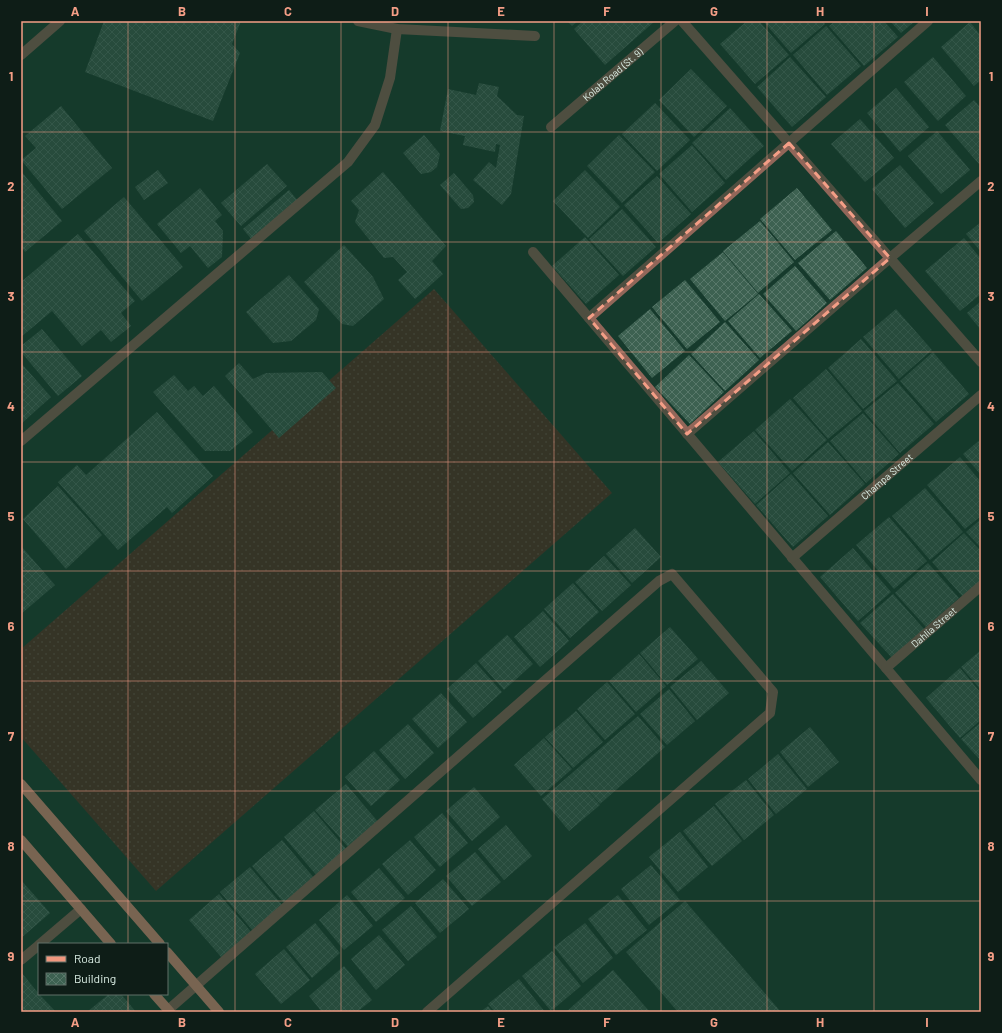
<svg xmlns="http://www.w3.org/2000/svg" width="1002" height="1033" viewBox="0 0 1002 1033" font-family="Barlow,sans-serif">
<style>
.grass{fill:url(#grass-dots)}
.building{fill:url(#building-cross-hatch)}
.lines{fill:none;stroke-linecap:round;stroke-linejoin:round}
.minor{stroke:#926659;stroke-width:10}
.major{stroke:#f0977e;stroke-width:10}
.marked{fill:none;stroke:#f49e86;stroke-width:3;stroke-dasharray:8 5;stroke-linejoin:round}
.grid{fill:none;stroke:#f49e86;stroke-width:1;stroke-opacity:0.55}
.labels{text-anchor:middle;stroke-width:3;stroke-linejoin:round;paint-order:stroke}
.street-label{font-size:10px;fill:#dbeee5;stroke:#0e1d17}
.neatline{fill:none;stroke:#f49e86;stroke-width:1.5}
.grid-label{font-size:13px;text-anchor:middle;font-weight:bold;fill:#f49e86}
</style>
<defs>
<pattern id="grass-dots" width="8" height="8" patternUnits="userSpaceOnUse"><rect width="8" height="8" fill="#5b2d20"/><path d="M2 2h.1M6 6h.1" fill="none" stroke="#724c40" stroke-width="1.8" stroke-linecap="round"/></pattern>
<pattern id="building-cross-hatch" width="8" height="8" patternUnits="userSpaceOnUse"><rect width="8" height="8" fill="#3d6151"/><path d="M0 0l8 8M0 8l8-8" fill="none" stroke="#58786a"/></pattern>
</defs>
<rect width="100%" height="100%" fill="#163a2c"/>
<polygon class="grass" points="434,289 612,493 156,891 21,737 21,649"/>
<g class="building">
<polygon points="104,21 241,21 232,44 240,53 213,121 85,72"/>
<polygon points="567,21 578,21 572,26"/>
<polygon points="583,21 655,21 605,65 574,29"/>
<polygon points="747,21 759,21 789,55 755,84 720,44"/>
<polygon points="763,21 823,21 825,24 791,53"/>
<polygon points="835,21 884,21 898,37 864,66 829,26"/>
<polygon points="890,21 915,21 901,33"/>
<polygon points="970,22 981,36 981,80 974,86 941,47"/>
<polygon points="826,26 861,66 827,95 793,55"/>
<polygon points="790,57 826,97 792,127 757,87"/>
<polygon points="933,57 966,96 938,121 904,82"/>
<polygon points="691,69 727,106 694,137 659,100"/>
<polygon points="479,83 499,87 497,96 517,115 524,116 511,194 502,205 473,180 489,162 496,168 500,145 496,144 495,152 463,145 465,136 440,131 448,89 476,95"/>
<polygon points="896,88 929,127 900,152 867,113"/>
<polygon points="974,100 981,108 981,162 979,164 945,125"/>
<polygon points="655,103 690,140 657,171 622,134"/>
<polygon points="61,106 112,168 62,209 21,160 36,148 25,136"/>
<polygon points="730,108 764,146 726,180 692,143"/>
<polygon points="860,119 894,158 865,182 831,144"/>
<polygon points="937,131 970,170 941,194 908,156"/>
<polygon points="424,135 440,154 437,167 431,172 421,174 403,153"/>
<polygon points="619,135 655,172 622,203 587,166"/>
<polygon points="692,145 725,183 692,212 659,174"/>
<polygon points="267,164 287,186 241,226 221,203"/>
<polygon points="900,165 934,203 905,228 872,189"/>
<polygon points="158,170 168,183 144,200 135,187"/>
<polygon points="585,170 620,207 588,238 553,201"/>
<polygon points="21,171 62,221 25,252 21,246"/>
<polygon points="383,172 446,246 432,261 443,274 415,299 398,280 407,272 393,257 384,258 355,222 359,210 351,201"/>
<polygon points="454,173 473,195 474,202 468,208 461,209 440,185"/>
<polygon points="657,176 691,214 658,243 624,205"/>
<polygon points="200,188 222,215 215,221 223,231 222,257 208,268 190,246 181,253 157,224"/>
<polygon points="797,188 832,230 795,260 760,219"/>
<polygon points="289,190 298,201 252,240 243,229"/>
<polygon points="124,197 183,267 142,301 84,231"/>
<polygon points="622,209 656,247 623,276 589,239"/>
<polygon points="760,221 794,262 758,293 723,251"/>
<polygon points="981,222 981,252 966,234"/>
<polygon points="836,231 867,268 830,300 798,263"/>
<polygon points="78,234 135,301 121,313 131,326 111,342 101,330 82,346 52,311 21,337 21,282"/>
<polygon points="585,237 619,275 586,304 552,266"/>
<polygon points="964,238 981,259 981,294 960,311 925,271"/>
<polygon points="344,245 373,277 384,299 353,326 342,324 304,282"/>
<polygon points="723,252 758,294 725,321 690,279"/>
<polygon points="795,266 827,303 796,331 763,294"/>
<polygon points="289,275 319,309 316,320 291,341 273,343 246,312"/>
<polygon points="685,280 720,322 687,349 652,307"/>
<polygon points="759,294 792,331 760,358 728,321"/>
<polygon points="981,301 981,330 967,313"/>
<polygon points="650,309 685,351 652,378 618,336"/>
<polygon points="896,309 932,350 899,379 863,337"/>
<polygon points="725,322 759,360 725,391 691,354"/>
<polygon points="42,329 82,376 58,396 21,352 21,346"/>
<polygon points="861,339 897,381 863,409 828,368"/>
<polygon points="933,352 969,394 936,422 900,381"/>
<polygon points="689,355 724,392 690,424 655,387"/>
<polygon points="21,363 51,397 21,424"/>
<polygon points="239,363 253,379 266,373 322,372 336,388 279,438 225,376"/>
<polygon points="826,369 862,411 828,439 793,398"/>
<polygon points="174,375 188,391 194,386 203,396 214,386 253,432 230,451 205,451 153,392"/>
<polygon points="898,383 934,424 900,453 864,411"/>
<polygon points="790,399 827,440 792,471 755,430"/>
<polygon points="157,412 213,476 172,513 167,507 118,550 58,482 77,465 86,475"/>
<polygon points="863,413 899,454 866,483 830,441"/>
<polygon points="754,431 790,473 755,504 718,462"/>
<polygon points="981,439 981,475 963,454"/>
<polygon points="828,442 865,484 830,515 793,473"/>
<polygon points="960,457 981,482 981,516 965,529 927,485"/>
<polygon points="791,474 828,516 793,547 756,505"/>
<polygon points="58,486 102,535 66,569 23,519"/>
<polygon points="925,488 963,532 930,560 892,516"/>
<polygon points="889,517 927,561 894,589 856,545"/>
<polygon points="981,519 981,548 966,532"/>
<polygon points="635,528 661,557 632,583 606,554"/>
<polygon points="964,533 981,551 981,581 963,597 932,562"/>
<polygon points="21,546 55,585 21,614"/>
<polygon points="853,548 891,592 858,621 820,577"/>
<polygon points="604,556 631,585 602,611 575,582"/>
<polygon points="928,563 959,598 926,627 895,593"/>
<polygon points="573,583 599,612 570,638 544,609"/>
<polygon points="893,594 924,629 892,658 860,623"/>
<polygon points="543,611 569,641 540,667 514,637"/>
<polygon points="670,627 698,659 667,685 640,653"/>
<polygon points="507,635 533,664 504,690 478,661"/>
<polygon points="981,650 981,690 961,667"/>
<polygon points="639,654 666,686 636,712 609,681"/>
<polygon points="701,661 729,693 697,720 670,687"/>
<polygon points="476,663 502,692 473,718 447,689"/>
<polygon points="960,668 981,693 981,720 960,738 926,698"/>
<polygon points="607,682 635,714 605,740 577,709"/>
<polygon points="669,689 695,721 667,745 640,714"/>
<polygon points="441,693 467,722 438,748 412,719"/>
<polygon points="576,711 603,742 573,768 545,737"/>
<polygon points="638,716 665,747 600,804 577,778 600,805 569,831 542,799"/>
<polygon points="981,722 981,761 961,739"/>
<polygon points="408,724 434,753 405,779 379,750"/>
<polygon points="810,727 839,762 808,787 780,752"/>
<polygon points="544,738 572,769 541,796 514,765"/>
<polygon points="374,751 400,780 371,806 345,777"/>
<polygon points="778,754 807,789 776,814 748,779"/>
<polygon points="746,780 774,815 744,840 715,804"/>
<polygon points="346,784 379,823 349,848 315,810"/>
<polygon points="474,787 500,817 472,841 446,811"/>
<polygon points="714,806 742,841 712,866 683,831"/>
<polygon points="314,811 347,850 317,876 284,837"/>
<polygon points="442,813 468,843 440,867 414,837"/>
<polygon points="506,825 532,856 504,880 478,849"/>
<polygon points="680,832 708,867 678,892 649,857"/>
<polygon points="282,840 315,879 285,904 252,866"/>
<polygon points="410,840 436,870 408,895 382,864"/>
<polygon points="475,852 501,882 472,906 446,876"/>
<polygon points="651,865 680,900 649,925 621,889"/>
<polygon points="250,867 283,906 253,931 220,892"/>
<polygon points="379,868 405,898 376,922 351,892"/>
<polygon points="443,879 469,909 440,933 415,903"/>
<polygon points="21,880 50,913 21,938"/>
<polygon points="219,894 252,933 222,958 189,920"/>
<polygon points="347,895 373,926 344,950 319,920"/>
<polygon points="618,895 647,930 616,955 588,919"/>
<polygon points="685,901 781,1012 678,1012 626,952"/>
<polygon points="411,906 437,937 408,961 382,930"/>
<polygon points="315,923 340,953 312,978 286,947"/>
<polygon points="585,923 613,958 583,983 554,947"/>
<polygon points="379,935 405,965 376,990 351,959"/>
<polygon points="284,949 310,980 281,1004 255,974"/>
<polygon points="552,951 581,986 551,1011 522,976"/>
<polygon points="344,966 372,1000 357,1012 322,1012 309,996"/>
<polygon points="613,970 650,1012 566,1012"/>
<polygon points="21,972 39,994 56,1012 21,1012"/>
<polygon points="519,979 545,1012 495,1012 488,1004"/>
<polygon points="109,994 121,994 136,1012 87,1012"/>
<polygon points="488,1006 493,1012 480,1012"/>
</g>
<g class="lines">
<g class="minor">
<polyline points="358,21 397,29 535,36"/>
<polyline points="682,21 981,362"/>
<polyline points="21,55 60,21"/>
<path id="s1" d="M 551,127 L 675,21"/>
<polyline points="533,252 981,780"/>
<polyline points="589,318 928,21"/>
<polyline points="687,434 890,258 981,181"/>
<polyline points="21,441 348,162 375,125 390,78 397,29"/>
<path id="s2" d="M 792,558 L 981,395"/>
<path id="s3" d="M 886,668 L 981,586"/>
<polyline points="40,944 81,909"/>
<polyline points="21,960 39,945"/>
<polyline points="168,1010 659,581 672,574 773,692 770,713 427,1012"/>
</g>
<g class="major">
<polyline points="21,784 160,944"/>
<polyline points="21,840 111,944"/>
<polyline points="167,952 219,1012"/>
<polyline points="154,994 170,1012"/>
</g>
</g>
<path d="M0 0H1002V1033H0ZM 789,143 L 890,258 L 687,434 L 589,318 Z" fill="#163a2c" fill-opacity=".55" fill-rule="evenodd"/>
<path class="marked" d="M 789,143 L 890,258 L 687,434 L 589,318 Z"/>
<path class="grid" d="M 128,21 L 128,944M 235,21 L 235,1012M 341,21 L 341,1012M 448,21 L 448,1012M 554,21 L 554,1012M 661,21 L 661,1012M 767,21 L 767,1012M 874,21 L 874,1012M 21,132 L 981,132M 21,242 L 981,242M 21,352 L 981,352M 21,462 L 981,462M 21,571 L 981,571M 21,681 L 981,681M 21,791 L 981,791M 21,901 L 981,901M 128,994 L 128,1012"/>
<g class="labels">
<g class="street-label">
<text dy="4" stroke="none"><textPath href="#s1" startOffset="81">Kolab Road (St. 9)</textPath></text>
<text dy="4" stroke="none"><textPath href="#s2" startOffset="125">Champa Street</textPath></text>
<text dy="4" stroke="none"><textPath href="#s3" startOffset="63">Dahlia Street</textPath></text>
</g>
</g>
<rect width="1002" height="1033" fill="none" stroke="#0e1d17" stroke-width="44"/>
<rect x="38" y="943" width="130" height="52" fill="#0e1d17" stroke="#607169"/>
<rect x="46" y="956" width="20" height="6" fill="#f0977e" stroke="#607169"/>
<text x="74" y="963" font-size="12" fill="#dbeee5">Road</text>
<rect x="46" y="973" width="20" height="12" fill="url(#building-cross-hatch)" stroke="#607169"/>
<text x="74" y="983" font-size="12" fill="#dbeee5">Building</text>
<rect x="22" y="22" width="958" height="989" class="neatline"/>
<g class="grid-label">
<text x="75" y="16">A</text>
<text x="182" y="16">B</text>
<text x="288" y="16">C</text>
<text x="395" y="16">D</text>
<text x="501" y="16">E</text>
<text x="607" y="16">F</text>
<text x="714" y="16">G</text>
<text x="820" y="16">H</text>
<text x="927" y="16">I</text>
<text x="11" y="81">1</text>
<text x="991" y="81">1</text>
<text x="11" y="191">2</text>
<text x="991" y="191">2</text>
<text x="11" y="301">3</text>
<text x="991" y="301">3</text>
<text x="11" y="411">4</text>
<text x="991" y="411">4</text>
<text x="11" y="521">5</text>
<text x="991" y="521">5</text>
<text x="11" y="631">6</text>
<text x="991" y="631">6</text>
<text x="11" y="741">7</text>
<text x="991" y="741">7</text>
<text x="11" y="851">8</text>
<text x="991" y="851">8</text>
<text x="11" y="961">9</text>
<text x="991" y="961">9</text>
<text x="75" y="1027">A</text>
<text x="182" y="1027">B</text>
<text x="288" y="1027">C</text>
<text x="395" y="1027">D</text>
<text x="501" y="1027">E</text>
<text x="607" y="1027">F</text>
<text x="714" y="1027">G</text>
<text x="820" y="1027">H</text>
<text x="927" y="1027">I</text>
</g>
</svg>
